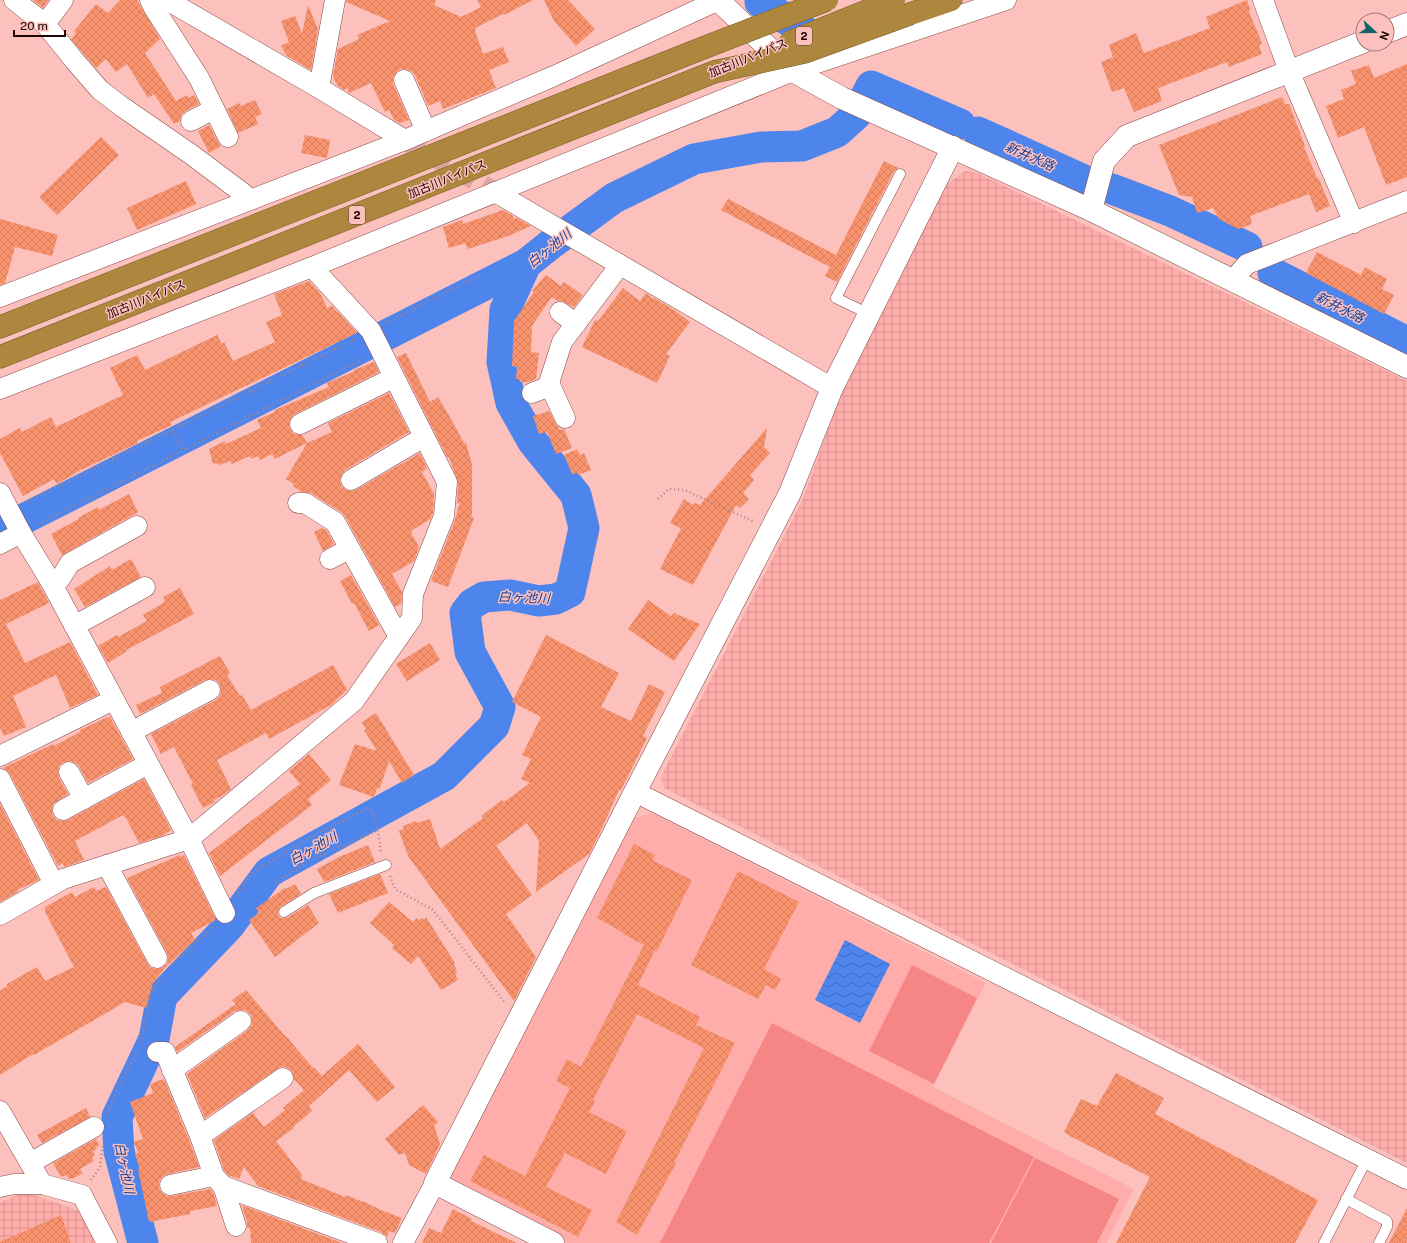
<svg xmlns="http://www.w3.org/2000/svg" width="1407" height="1243" viewBox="0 0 1407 1243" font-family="'Public Sans','Noto Sans JP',sans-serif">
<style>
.built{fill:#ffadaa}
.industrial{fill:url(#industrial-grid)}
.garden{fill:#f58685}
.water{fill:url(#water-waves)}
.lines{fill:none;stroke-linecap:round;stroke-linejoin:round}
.river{stroke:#4d85ed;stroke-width:31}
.building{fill:url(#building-cross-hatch)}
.minor-tunnel{stroke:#dba4a2;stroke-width:20;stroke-dasharray:20 10;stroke-linecap:butt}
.service-casing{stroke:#8a4a49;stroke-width:11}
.minor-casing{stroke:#8a4a49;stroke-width:21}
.tertiary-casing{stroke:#8a4a49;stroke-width:23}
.motorway-casing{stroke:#7b5a2a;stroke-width:23}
.path{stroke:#b28280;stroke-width:2.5;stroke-dasharray:1 3;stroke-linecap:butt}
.service{stroke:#fff;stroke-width:10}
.minor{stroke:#fff;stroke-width:20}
.tertiary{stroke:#fff;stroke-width:22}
.motorway{stroke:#ad873d;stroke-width:22}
.motorway-bridge-casing{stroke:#7b5a2a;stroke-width:23;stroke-linecap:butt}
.motorway-bridge{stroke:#ad873d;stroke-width:22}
.labels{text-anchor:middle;stroke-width:3;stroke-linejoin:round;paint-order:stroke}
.shield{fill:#fcc0bd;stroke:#613e3e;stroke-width:1}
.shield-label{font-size:11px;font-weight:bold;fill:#1f0607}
.street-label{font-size:12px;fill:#1f0607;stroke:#fcc0bd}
.water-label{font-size:13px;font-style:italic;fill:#0f419c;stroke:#fcc0bd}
</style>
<defs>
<pattern id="industrial-grid" width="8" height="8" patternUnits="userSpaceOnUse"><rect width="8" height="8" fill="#ffadaa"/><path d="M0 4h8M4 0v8" fill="none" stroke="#da9391"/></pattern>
<pattern id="water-waves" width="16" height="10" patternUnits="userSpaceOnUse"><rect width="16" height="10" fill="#4d85ed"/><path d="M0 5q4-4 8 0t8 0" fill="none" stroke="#3f6bbe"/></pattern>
<pattern id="building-cross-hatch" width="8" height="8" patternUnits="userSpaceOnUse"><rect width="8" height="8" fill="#f9936d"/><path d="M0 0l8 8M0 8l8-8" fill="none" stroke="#d57d5d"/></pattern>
</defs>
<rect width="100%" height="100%" fill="#fcc0bd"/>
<polygon class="built" points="652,813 986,983 933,1087 1134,1189 1107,1243 568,1243 454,1185 450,1175 634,818"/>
<g class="industrial">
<polygon points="965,171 978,173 1407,381 1407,1163 664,788 661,777 803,499 846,379 947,184"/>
<polygon points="26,1192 80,1211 98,1243 0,1243 0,1202"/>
</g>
<g class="garden">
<polygon points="912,965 977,998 934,1084 869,1051"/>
<polygon points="772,1023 1034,1157 989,1243 660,1243"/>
<polygon points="1035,1158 1119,1199 1097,1243 991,1243"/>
</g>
<polygon class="water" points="845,940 890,964 860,1023 815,1000"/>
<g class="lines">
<g class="river">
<polyline points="760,0 760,2 815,38 836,32"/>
<polyline points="978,132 1082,179"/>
<polyline points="1112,189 1170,211 1247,247"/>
<polyline points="1273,273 1407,342"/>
<polyline points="0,531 526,264"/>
<polyline points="143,1243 119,1151 117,1117 154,1039 162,996 229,926 269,872 444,776 494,726 500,707 470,652 465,613 472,604 484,597 510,595 539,601 556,599 570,592 584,528 576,495 533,442 511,403 502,362 505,310 526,264 551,244 614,198 694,159 761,147 802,146 837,132 856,115 871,86 960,124"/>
</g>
</g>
<g class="building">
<polygon points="33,0 48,0 43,8"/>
<polygon points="120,0 137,0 160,39 145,53 176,101 187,95 189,98 194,95 199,104 185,111 181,115 180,121 174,124 154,94 148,98 127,64 116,72 106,59 96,68 71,39 76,34 74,31 96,4 108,13"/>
<polygon points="346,0 436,0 434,5 461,17 481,7 477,0 533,0 504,15 503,14 475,28 476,30 475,31 483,54 503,47 509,62 489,70 496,88 443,109 440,101 428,106 415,75 411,71 405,69 400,69 395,73 393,78 393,84 409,120 400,123 394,120 389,110 385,112 371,83 349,93 347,88 344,90 337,85 333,76 338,49 359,39 357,35 390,21 346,2"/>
<polygon points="544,0 568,0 595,29 576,46 554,21"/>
<polygon points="1247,0 1250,10 1249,12 1262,43 1259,46 1262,54 1229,67 1227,62 1158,88 1162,101 1134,112 1124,88 1112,92 1101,62 1113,57 1109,45 1136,33 1144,53 1210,28 1206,17"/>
<polygon points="308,5 318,29 311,70 287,56 281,46 289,42 281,21 295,16 302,34"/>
<polygon points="1407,64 1407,177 1386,185 1364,127 1338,138 1326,106 1344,99 1341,90 1356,84 1351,71 1369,65 1374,78"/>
<polygon points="1282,97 1285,104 1289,104 1305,146 1304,147 1317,178 1319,179 1330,206 1316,212 1309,194 1250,216 1252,224 1238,229 1219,219 1213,208 1197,213 1192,197 1179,195 1159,145"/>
<polygon points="255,100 262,114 255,117 258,124 238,133 227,109 239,103 241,106"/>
<polygon points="209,125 218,142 221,146 209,153 198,131"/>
<polygon points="305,135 330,140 327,158 301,153"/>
<polygon points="101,137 119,155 57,215 39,197"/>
<polygon points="884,161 898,168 894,171 837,282 825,276 830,267 721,210 728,199 836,255"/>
<polygon points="186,181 196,204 137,230 127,208"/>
<polygon points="503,210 512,215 514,219 517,218 531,226 508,236 468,249 465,243 449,248 443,227 462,220 463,224"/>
<polygon points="0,219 58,235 52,256 15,247 5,283 0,285"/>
<polygon points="1317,252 1361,275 1365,267 1387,279 1382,289 1394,295 1384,314 1306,273"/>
<polygon points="546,275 561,286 564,282 583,295 574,307 562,301 558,301 552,297 548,302 532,326 531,352 539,353 536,379 528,382 520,382 519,379 516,379 517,367 512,366 514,321 534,292 532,291"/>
<polygon points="309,281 320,293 327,308 332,306 337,312 338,312 357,333 170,422 172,425 137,441 138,443 79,471 57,484 54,479 23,496 0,453 0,439 20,428 22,432 51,417 56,427 123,395 110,368 137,355 145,370 217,335 222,344 224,342 233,361 275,342 266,322 282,315 274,294"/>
<polygon points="623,288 640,301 646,293 653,299 654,298 674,310 690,322 666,354 670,356 657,383 582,347 595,320 598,321"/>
<polygon points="406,353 430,402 438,397 455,426 464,443 466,443 472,465 472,514 471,517 474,518 448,587 431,581 455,520 460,502 457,504 458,483 449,457 447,457 397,357"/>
<polygon points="374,362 379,372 295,414 291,417 289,424 290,429 294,434 302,435 307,443 275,459 272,454 260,460 258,456 251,459 250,456 232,464 230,461 219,465 216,463 213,464 209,449 225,441 226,444 261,428 257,420 275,412 275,410 329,387 327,383 355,371 354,370"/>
<polygon points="389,393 409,432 345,470 341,475 340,480 341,486 346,490 351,491 356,490 420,453 427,469 422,472 434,494 433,513 430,519 411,531 412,533 411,533 419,547 414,561 392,574 402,592 401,604 395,607 345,516 341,512 311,493 302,492 293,486 294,484 286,479 307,443 332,432 328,423"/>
<polygon points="549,411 558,427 560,430 564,429 572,448 556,454 547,432 539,434 533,416"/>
<polygon points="767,428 764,447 770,453 750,475 754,480 743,493 749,499 740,508 736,505 693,585 660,569 681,528 670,523 684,499 693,505 695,503 700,505"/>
<polygon points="577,449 580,455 584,453 591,470 578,475 577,473 572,474 564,455"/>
<polygon points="129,494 138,512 62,555 51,534 79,519 78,518 98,507 99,510"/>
<polygon points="322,528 326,530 334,544 323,551 314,532"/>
<polygon points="131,559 141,577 85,607 74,589 110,566 112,570"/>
<polygon points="351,575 379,625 369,631 354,603 352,604 340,581"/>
<polygon points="38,582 49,603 6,624 25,663 70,642 98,695 70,708 56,675 13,696 26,727 4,736 0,728 0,600"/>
<polygon points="180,588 194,614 126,650 127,651 108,663 98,646 117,635 118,637 147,621 143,615 165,602 163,597"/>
<polygon points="648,600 671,616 674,613 700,624 674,661 628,629"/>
<polygon points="546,635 619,673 601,707 631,721 649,684 665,692 643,736 647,738 621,790 619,790 602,828 589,854 536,892 539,841 527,823 496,846 532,895 506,914 536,957 514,1001 408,856 399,831 404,829 403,826 416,821 417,823 430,819 440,849 483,818 481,816 502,800 504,802 530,783 521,779 531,759 522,755 541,717 512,702"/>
<polygon points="430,643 440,660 407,681 396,664"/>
<polygon points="220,656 230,673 227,675 240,696 242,695 251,710 333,665 347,690 331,705 269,739 266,733 217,760 231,789 223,795 214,800 215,802 203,808 191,785 193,784 174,747 161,754 151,734 216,700 220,696 221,691 220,684 216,680 211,679 205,680 140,714 136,705 162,693 160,687"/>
<polygon points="376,713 414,775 402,783 389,761 380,788 377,788 374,797 339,785 355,744 377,751 364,730 366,729 362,722"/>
<polygon points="108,717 108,718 110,717 133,759 88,783 79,766 75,762 70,761 63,762 59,766 58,772 59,778 68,794 53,804 52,810 53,816 57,820 62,821 68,820 144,779 171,830 162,836 139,843 126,818 125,818 123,815 75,841 84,860 64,867 63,863 58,866 10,774 3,768 53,744 54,746 80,732 80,730"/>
<polygon points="309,754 331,780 308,799 312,805 220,876 209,853 300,784 289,771"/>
<polygon points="0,804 39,880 17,890 18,892 0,902"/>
<polygon points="634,844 655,855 652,860 692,880 657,951 655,950 638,985 700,1017 696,1025 735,1043 674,1163 676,1163 637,1235 616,1222 704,1048 637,1014 593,1100 595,1101 589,1112 627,1131 606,1174 565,1153 546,1187 592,1210 578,1237 470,1181 484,1155 525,1176 570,1088 556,1081 567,1059 581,1067 644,945 623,934 624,933 597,918"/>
<polygon points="368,845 375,862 324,882 317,869 339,857"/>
<polygon points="180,855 181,857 184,855 216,920 191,933 195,940 165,968 153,983 146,1008 125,1002 34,1055 33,1054 0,1075 0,991 7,986 7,984 37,967 45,981 74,967 45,912 45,907 72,892 75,897 94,887 96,891 106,887 147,963 151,968 157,969 162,968 167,964 168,958 167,953 127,878"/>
<polygon points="738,871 799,902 764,969 781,979 775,990 766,985 758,999 691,965"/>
<polygon points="380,874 388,893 338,913 329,894"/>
<polygon points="295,884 301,894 280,907 278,912 278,915 281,918 287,918 308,905 319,923 275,957 249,920 259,913 256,908 285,888 286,889"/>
<polygon points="389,902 413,922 417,918 419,920 422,918 424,920 426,917 455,963 454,964 457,972 455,974 458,980 441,990 418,956 411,964 392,948 394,945 370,923"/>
<polygon points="246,990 285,1036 286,1036 313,1068 314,1067 322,1076 358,1044 395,1087 377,1102 349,1070 309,1106 312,1111 293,1127 294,1128 276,1141 302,1175 301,1179 345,1197 346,1195 363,1202 363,1201 381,1210 402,1218 395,1233 389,1231 387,1237 381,1232 258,1186 244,1167 239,1179 228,1175 224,1170 214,1140 253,1113 264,1127 285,1110 283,1108 304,1090 294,1079 292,1071 288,1068 282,1066 205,1118 187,1074 248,1030 252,1025 252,1020 251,1015 245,1010 240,1010 235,1011 177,1052 175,1047 236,1004 232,1000"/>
<polygon points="1116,1073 1164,1098 1155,1114 1318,1200 1295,1243 1116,1243 1150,1177 1070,1136 1064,1132 1081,1099 1097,1106"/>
<polygon points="164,1079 189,1140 199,1167 168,1174 163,1176 159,1181 159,1188 162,1193 166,1196 172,1196 210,1189 213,1192 217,1206 190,1211 190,1214 149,1222 138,1169 140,1169 135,1154 138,1153 134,1142 143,1139 130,1102 153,1093 150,1084"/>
<polygon points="423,1105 438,1122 434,1125 440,1144 426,1174 409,1165 405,1153 399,1155 385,1139"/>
<polygon points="86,1108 90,1117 42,1143 37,1135"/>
<polygon points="96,1139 99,1145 96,1147 97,1149 93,1151 95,1155 92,1157 94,1161 80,1169 83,1173 72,1179 71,1178 69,1179 66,1175 61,1177 53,1163"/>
<polygon points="242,1206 244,1206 342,1243 251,1243 250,1228 247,1228 247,1222"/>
<polygon points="1407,1208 1407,1243 1389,1243"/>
<polygon points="453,1209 472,1219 471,1221 517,1243 422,1243 429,1228 441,1233"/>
<polygon points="61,1215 71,1243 0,1243 0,1242"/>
</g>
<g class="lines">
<polyline class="minor-tunnel" points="405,140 495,192"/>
<defs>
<g id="service">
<polyline points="869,314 836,298 900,174"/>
<polyline points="284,912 314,893 386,865"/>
<polyline points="1346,1199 1387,1221 1387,1227 1379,1243"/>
<polyline points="1324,1243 1367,1159"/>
</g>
<g id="minor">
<polyline points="14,0 45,24 74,60 100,90 121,106 192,155 244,194"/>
<polyline points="150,0 154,8 199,78 228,137"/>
<polyline points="167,0 319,88 405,140"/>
<polyline points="1263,0 1289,71 1354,223"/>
<polyline points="45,24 63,0"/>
<polyline points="404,80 426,131"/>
<polyline points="319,88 335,0"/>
<polyline points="191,121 214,109"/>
<polyline points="495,192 832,388"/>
<polyline points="1233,280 1247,264 1407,201"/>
<polyline points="0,297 405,140 554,76 719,0"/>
<polyline points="560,312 576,324"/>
<polyline points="0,389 312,267 793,71 1006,0"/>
<polyline points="532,393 550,386"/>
<polyline points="565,418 549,383 562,342 620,265"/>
<polyline points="300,424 393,378"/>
<polyline points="351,480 424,437"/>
<polyline points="0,493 21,533 51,582 189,839 225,913"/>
<polyline points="298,503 305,503 335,522 399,637"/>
<polyline points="0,544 21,533"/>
<polyline points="330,559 349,549"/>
<polyline points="51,582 60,579 70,563 137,526"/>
<polyline points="74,626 145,587"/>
<polyline points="131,732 210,690"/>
<polyline points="0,756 113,700"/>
<polyline points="69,772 84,799"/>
<polyline points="0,779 54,884"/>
<polyline points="635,792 1407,1179"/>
<polyline points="63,810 148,764"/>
<polyline points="107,865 157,958"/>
<polyline points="0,915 63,879 189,839 354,701 412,618 413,594 444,516 447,482 371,331 312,267"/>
<polyline points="157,1052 165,1052 200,1136 214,1176 223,1186 236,1226"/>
<polyline points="172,1070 241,1021"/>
<polyline points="0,1111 42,1184"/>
<polyline points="200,1136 283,1078"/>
<polyline points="30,1163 94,1127"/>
<polyline points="170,1185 214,1176"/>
<polyline points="223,1186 377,1243"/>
<polyline points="0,1187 14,1184 42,1184 82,1195 107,1243"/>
<polyline points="403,1243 435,1183"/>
</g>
<g id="tertiary">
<polyline points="718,0 793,71 842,98 1091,210 1407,367"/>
<polyline points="1387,32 1407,24"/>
<polyline points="1091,210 1104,161 1127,136 1363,42"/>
<polyline points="553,1243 435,1183 635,792 790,493 832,388 953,147"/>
</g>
<g id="motorway">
<polyline points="910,14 951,0"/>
<polyline points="0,327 703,48"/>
<polyline points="0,357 714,72"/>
</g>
</defs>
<use href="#service" class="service-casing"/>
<use href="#minor" class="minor-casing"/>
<use href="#tertiary" class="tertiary-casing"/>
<use href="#motorway" class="motorway-casing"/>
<g class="path">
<polyline points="386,323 481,275"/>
<polyline points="172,430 183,451"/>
<polyline points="658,499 669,489 684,490 755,522"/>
<polyline points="26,502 172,430 355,339"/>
<polyline points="38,524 365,358"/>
<polyline points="390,876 395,889 433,910 505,1003"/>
<polyline points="276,883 308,861 378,830"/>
<polyline points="236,896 252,873 307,839 370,807 377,824 381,853"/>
<polyline points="174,963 213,927"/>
<path d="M 141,1042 C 146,1021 148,992 163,976"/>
<polyline points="107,1114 118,1088 139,1049"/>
<polyline points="91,1180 100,1167 103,1143"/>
</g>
<use href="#service" class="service"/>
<use href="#minor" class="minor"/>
<use href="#tertiary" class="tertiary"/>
<use href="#motorway" class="motorway"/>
<defs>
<g id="motorway-bridge">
<polyline points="790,42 894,0"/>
<polyline points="703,48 827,0"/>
<polyline points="714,72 805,52 910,14"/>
</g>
</defs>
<use href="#motorway-bridge" class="motorway-bridge-casing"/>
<use href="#motorway-bridge" class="motorway-bridge"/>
</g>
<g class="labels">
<g class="shield">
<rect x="796" y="27" width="16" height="18" rx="3"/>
<rect x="349" y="206" width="16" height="18" rx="3"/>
</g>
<g class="shield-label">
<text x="804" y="40">2</text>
<text x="357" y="219">2</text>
</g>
<g class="street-label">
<text transform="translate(748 58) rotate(-22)" y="4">加古川バイパス</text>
<text transform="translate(447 179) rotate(-22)" y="4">加古川バイパス</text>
<text transform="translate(146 299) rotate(-22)" y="4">加古川バイパス</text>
</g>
<g class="water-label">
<text transform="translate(1030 156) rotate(24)" y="5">新井水路</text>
<text transform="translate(549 248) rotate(-39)" y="5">白ヶ池川</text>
<text transform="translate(1340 307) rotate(27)" y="5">新井水路</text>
<text transform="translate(524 597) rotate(2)" y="5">白ヶ池川</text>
<text transform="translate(313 848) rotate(-29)" y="5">白ヶ池川</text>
<text transform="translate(125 1168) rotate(78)" y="5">白ヶ池川</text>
</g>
</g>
<g transform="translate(1375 32) rotate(111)"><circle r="19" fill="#fcc0bd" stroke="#a47674"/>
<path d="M0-3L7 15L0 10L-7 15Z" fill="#146469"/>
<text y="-6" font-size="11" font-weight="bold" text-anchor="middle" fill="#1f0607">N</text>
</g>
<path d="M14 30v6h51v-6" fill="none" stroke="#1f0607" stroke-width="2"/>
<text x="20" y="30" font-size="12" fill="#1f0607" stroke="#fcc0bd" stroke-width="3" paint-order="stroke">20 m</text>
</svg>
